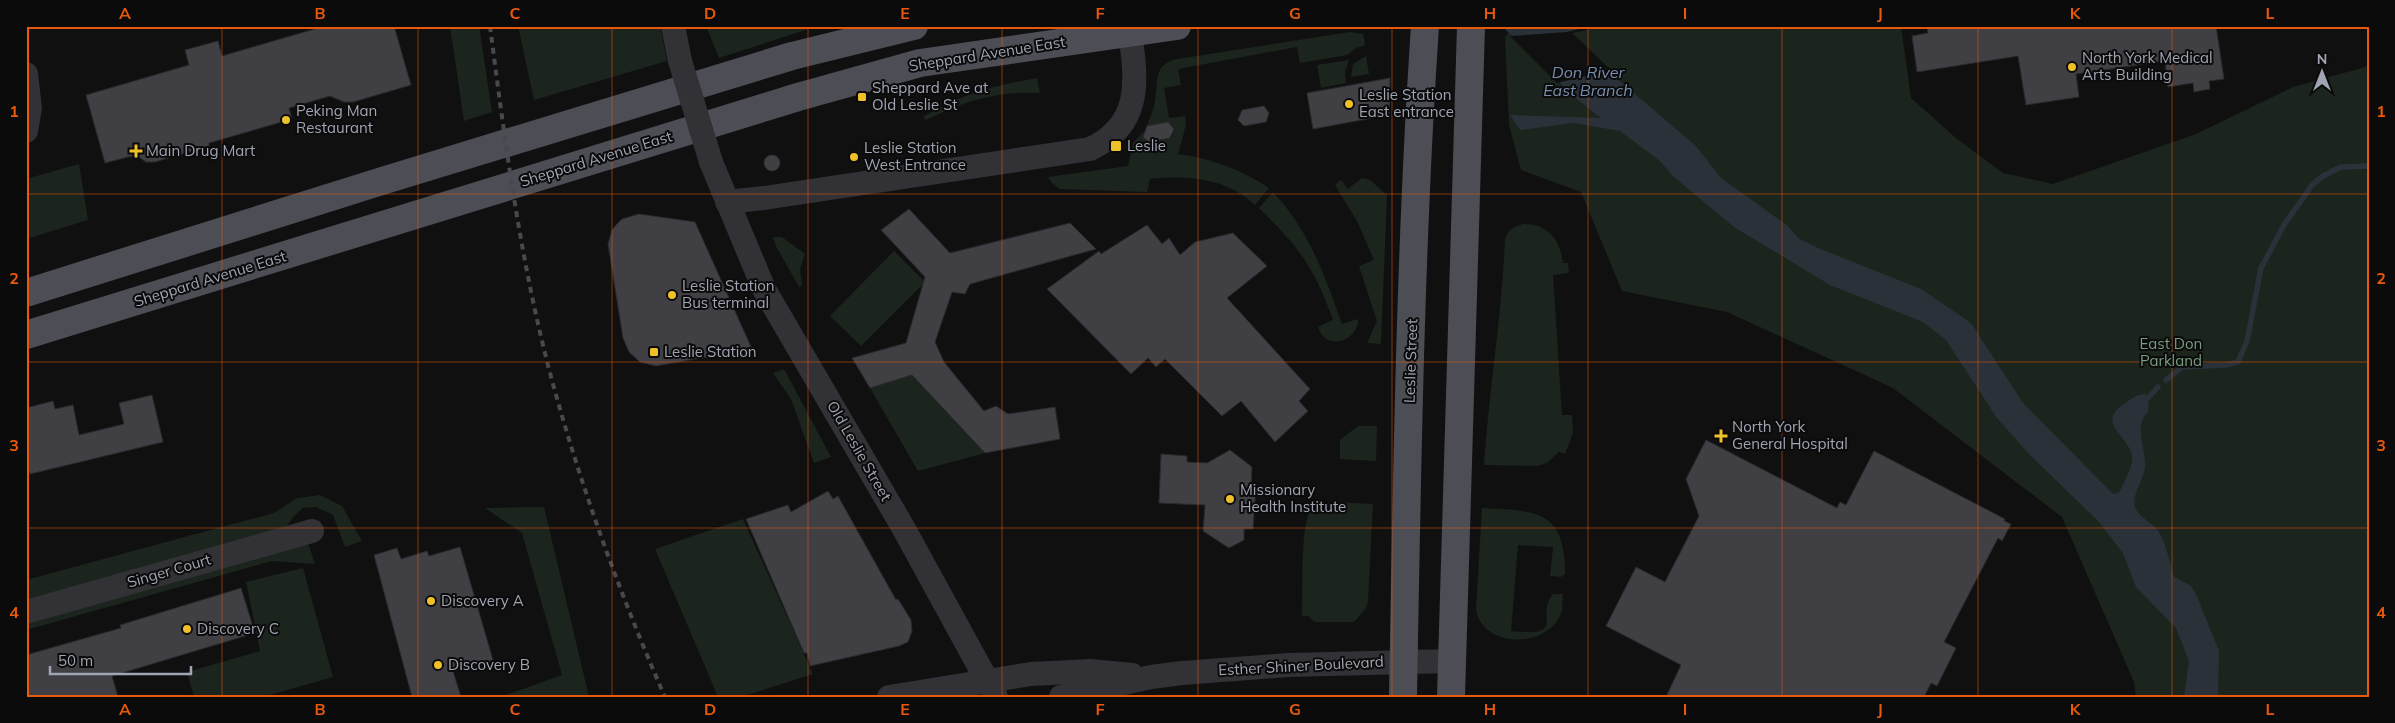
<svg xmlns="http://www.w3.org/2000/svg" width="2395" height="723" viewBox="0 0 2395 723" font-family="Mulish,sans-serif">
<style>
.green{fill:#1c241e}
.water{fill:#2a3139}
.pier{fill:#101011}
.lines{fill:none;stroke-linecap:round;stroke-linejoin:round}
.stream{stroke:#2a3139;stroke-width:5.5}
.building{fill:#3f3f44;stroke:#2a2a2d}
.minor{stroke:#313136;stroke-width:24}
.major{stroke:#4d4e55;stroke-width:28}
.rail{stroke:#48494f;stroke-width:4;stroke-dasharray:6 5;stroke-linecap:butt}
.minor-bridge{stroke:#313136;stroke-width:24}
.grid{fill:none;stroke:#e8590c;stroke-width:1;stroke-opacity:0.55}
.poi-dot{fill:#eec12b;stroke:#0b0b0c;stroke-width:2}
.labels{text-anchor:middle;stroke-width:4;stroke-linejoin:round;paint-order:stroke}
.street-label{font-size:15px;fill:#a1a4b2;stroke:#0b0b0c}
.poi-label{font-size:15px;fill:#a1a4b2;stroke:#0b0b0c;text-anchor:start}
.park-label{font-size:15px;fill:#789d7e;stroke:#0b0b0c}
.water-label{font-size:16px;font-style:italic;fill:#788ead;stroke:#0b0b0c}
.neatline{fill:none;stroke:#e8590c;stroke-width:2}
.grid-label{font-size:16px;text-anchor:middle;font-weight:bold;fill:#e8590c}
</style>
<rect width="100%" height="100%" fill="#101011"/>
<g class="green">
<polygon points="450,26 479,26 492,112 464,121"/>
<polygon points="518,26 660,26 667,61 534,100"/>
<polygon points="706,26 818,26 719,58"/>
<polygon points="1514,26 1901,26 1911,98 1957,139 2003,173 2053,184 2196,134 2293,87 2369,66 2369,697 2136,697 2134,682 2062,517 1893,388 1727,312 1622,291 1581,192 1521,170 1509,125 1505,37"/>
<path d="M 1350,32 L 1363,34 L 1365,45 L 1356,48 L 1347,55 L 1300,63 L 1297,47 L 1178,69 L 1181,85 L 1164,88 L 1169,118 L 1185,116 L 1186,125 L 1178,154 C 1213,159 1240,169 1269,188 L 1255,205 C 1226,178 1188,175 1150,179 L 1147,192 L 1060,189 L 1051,182 L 1048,177 L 1128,166 L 1133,143 L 1143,132 L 1144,138 L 1148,142 L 1172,137 L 1174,129 L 1169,123 L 1146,127 C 1150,118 1154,110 1155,100 C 1159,81 1152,65 1177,59 Z"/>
<polygon points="1366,56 1369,74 1351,77 1353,64"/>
<polygon points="1349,60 1345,72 1346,83 1321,88 1317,65"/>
<path d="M 1037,78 L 1040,93 C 995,91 965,101 926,120 L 923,117 C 959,95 996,85 1037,78 Z"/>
<polygon points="79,164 88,220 26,239 26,179"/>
<polygon points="1362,178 1370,180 1387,195 1381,344 1367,343 1377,321 1359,266 1374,260 1357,221 1335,185 1341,180 1348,189"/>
<path d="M 1273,192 C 1309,230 1325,276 1342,324 L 1358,319 C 1359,340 1326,353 1318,327 L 1333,320 C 1314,267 1299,247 1259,208 Z"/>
<path d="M 1523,224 C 1548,223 1560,240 1563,263 L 1568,263 L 1569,273 L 1553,275 L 1562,415 L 1572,415 L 1573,433 L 1565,454 L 1559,452 L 1547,463 L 1538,466 L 1484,465 C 1489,390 1502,315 1505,239 C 1508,230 1513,227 1523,224 Z"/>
<polygon points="773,237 782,237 805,254 800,269 802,286 799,287 776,246"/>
<polygon points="894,251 925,282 861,346 830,316"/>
<polygon points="784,369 831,457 814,463 791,399 773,373"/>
<polygon points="912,375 985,453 918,471 870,388"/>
<polygon points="1358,426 1377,426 1376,461 1340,459 1340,440"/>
<polygon points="320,495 342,506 362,541 345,547 333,515 316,507 303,508 292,518 284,531 26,609 26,580 274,513 297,498"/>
<path d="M 1330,502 L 1373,504 L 1368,601 L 1366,608 L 1354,622 L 1316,622 L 1312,620 L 1309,616 L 1302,616 C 1303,594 1300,528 1310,512 C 1314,504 1322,504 1330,502 Z"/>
<polygon points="544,507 589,697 500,697 562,675 522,533 485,508"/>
<path d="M 1482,508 C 1536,511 1565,509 1565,574 L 1561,577 L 1550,576 L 1553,547 L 1518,545 L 1511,631 C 1569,637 1534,616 1553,594 L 1563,594 C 1562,599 1563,606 1562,610 C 1552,649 1482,650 1476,609 Z"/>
<polygon points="743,519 813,674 741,697 718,697 655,549"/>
<polygon points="307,540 315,564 272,561 26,630 26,619"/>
<polygon points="303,568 333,677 263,697 194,697 187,672 260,651 246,582"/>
</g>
<path class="water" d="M 1502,26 L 1591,26 L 1567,32 L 1616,78 L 1695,145 L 1721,178 L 1788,226 L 1798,238 L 1818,248 L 1921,289 L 1971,323 L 2023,403 L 2113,494 L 2119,493 C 2123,484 2134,466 2132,456 C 2129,436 2095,423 2124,404 C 2131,399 2136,395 2145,394 L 2149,397 L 2148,412 C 2133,426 2146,447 2145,466 C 2145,479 2131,494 2135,507 C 2140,520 2156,523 2161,536 C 2167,548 2170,563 2174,577 L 2191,586 L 2196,594 L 2219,651 L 2218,697 L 2184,697 L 2189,661 L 2176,628 L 2136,587 L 2123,553 L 2099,522 L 2029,454 L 1997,418 L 1946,340 L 1923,322 L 1830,285 L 1734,227 L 1674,177 L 1660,161 L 1620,131 L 1574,123 L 1520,130 L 1510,115 L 1601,118 L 1572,95 Z"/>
<polygon class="pier" points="1593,26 1592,29 1572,33 1611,70 1557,83 1510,36 1567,32"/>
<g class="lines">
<g class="stream">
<polyline points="2166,380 2182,367 2226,365 2238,362 2247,341 2261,268 2284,225 2312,185 2323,176 2341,167 2369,166"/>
<polyline points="2149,397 2158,387"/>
</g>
</g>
<g class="building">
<polygon points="325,26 394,26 411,85 353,102 344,102 330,96 289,108 292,119 209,143 209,146 155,162 146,162 136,155 105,163 86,95 189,65 185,50 218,41 222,56"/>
<polygon points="1927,26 2216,26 2224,79 2209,81 2210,89 2194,92 2193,83 2168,87 2165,61 2076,74 2079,97 2026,105 2018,56 1917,72 1912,36 1928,33"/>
<polygon points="1390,78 1389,115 1313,129 1307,93"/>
<polygon points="1264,106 1269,113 1266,122 1244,126 1238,120 1242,110"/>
<polygon points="1168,122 1174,129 1170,138 1149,142 1143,137 1147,126"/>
<circle cx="772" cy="163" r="8"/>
<polygon points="909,209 950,253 1070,223 1096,249 970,284 965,294 952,292 935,342 944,362 984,411 996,406 1008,414 1055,407 1060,439 985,453 912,375 870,388 852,358 906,343 925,277 881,230"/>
<polygon points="639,214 695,222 752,349 656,366 640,362 629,352 623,338 608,244 612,230 616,225 622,219"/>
<polygon points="1147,225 1162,244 1169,238 1180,255 1195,242 1233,233 1267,266 1227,298 1310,389 1299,401 1308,411 1275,442 1241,401 1222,416 1165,359 1156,367 1148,358 1131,374 1047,289 1099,251 1101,254"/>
<polygon points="152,395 163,442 30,474 26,463 26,408 53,401 55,409 73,405 79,435 124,424 119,403"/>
<polygon points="1706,440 1837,508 1840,502 1846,505 1874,451 2005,519 2004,521 2011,524 2002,541 1998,538 1944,642 1956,648 1937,686 1931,683 1924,697 1666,697 1681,665 1606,626 1636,567 1665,582 1699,516 1686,479"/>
<polygon points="1230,450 1252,467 1251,486 1256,486 1253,529 1244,529 1244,540 1229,548 1203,531 1205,505 1159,503 1161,454 1187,456 1187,462 1207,463"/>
<polygon points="828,491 833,499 838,496 896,600 898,599 911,620 912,631 908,642 899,646 810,666 807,653 804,653 746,519 788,505 791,512"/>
<polygon points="460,547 493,660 453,671 461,697 412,697 374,555 397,548 401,559 427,551 429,556"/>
<polygon points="241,588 255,633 112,676 118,697 26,697 26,655 121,628 120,625"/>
</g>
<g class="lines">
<g class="minor">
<polyline points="673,26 680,61"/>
<polyline points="26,74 30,108 26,131"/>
<polyline points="711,162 764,289 904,529 996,697"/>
<path d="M 727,202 L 764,198 L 1090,149 C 1142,125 1137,81 1130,33"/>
<polyline points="26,612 312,531"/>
<polyline points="889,697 1031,674 1090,671 1132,675"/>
<polyline points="1061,697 1151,677 1182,673 1288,665 1451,661"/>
</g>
<g class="major">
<polyline points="26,293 382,181 792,56 914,26"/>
<polyline points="26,335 798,97 920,63 1177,26"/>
<path d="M 1403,697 C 1407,473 1410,249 1425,26"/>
<polyline points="1451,697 1471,26"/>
</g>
<path class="rail" d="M 490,26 C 506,150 522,274 556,395 C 585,498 622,599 665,697"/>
<polyline class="minor-bridge" points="680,61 711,162"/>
</g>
<path class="grid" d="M 222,26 L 222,697M 418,26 L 418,697M 612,26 L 612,697M 808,26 L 808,697M 1002,26 L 1002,697M 1198,26 L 1198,697M 1392,26 L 1392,697M 1588,26 L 1588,697M 1782,26 L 1782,697M 1978,26 L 1978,697M 2172,26 L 2172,697M 26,194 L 2369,194M 26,362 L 2369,362M 26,528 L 2369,528"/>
<g class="poi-dot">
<circle cx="2072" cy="67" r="5"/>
<rect x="857" y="92" width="10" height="10" rx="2.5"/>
<circle cx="1349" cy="104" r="5"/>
<circle cx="286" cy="120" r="5"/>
<rect x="1110" y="140" width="12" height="12" rx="2.5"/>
<path d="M133.5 143.5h5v5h5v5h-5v5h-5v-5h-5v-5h5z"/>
<circle cx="854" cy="157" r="5"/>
<circle cx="672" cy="295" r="5"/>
<rect x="649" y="347" width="10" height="10" rx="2.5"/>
<path d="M1718.5 428.5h5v5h5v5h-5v5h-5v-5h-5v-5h5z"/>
<circle cx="1230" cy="499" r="5"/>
<circle cx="431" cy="601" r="5"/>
<circle cx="187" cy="629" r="5"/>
<circle cx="438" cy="665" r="5"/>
</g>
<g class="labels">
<g class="street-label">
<text transform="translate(987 54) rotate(-9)" y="5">Sheppard Avenue East</text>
<text transform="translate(596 159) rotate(-17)" y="5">Sheppard Avenue East</text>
<text transform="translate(210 279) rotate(-17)" y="5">Sheppard Avenue East</text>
<text transform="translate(1411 361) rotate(-88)" y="5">Leslie Street</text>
<text transform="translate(859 451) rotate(60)" y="5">Old Leslie Street</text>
<text transform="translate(169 571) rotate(-16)" y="5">Singer Court</text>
<text transform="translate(1301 666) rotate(-3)" y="5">Esther Shiner Boulevard</text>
</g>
<g class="poi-label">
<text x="2082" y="63">North York Medical<tspan x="2082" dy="17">Arts Building</tspan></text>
<text x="872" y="93">Sheppard Ave at<tspan x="872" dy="17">Old Leslie St</tspan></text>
<text x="1359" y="100">Leslie Station<tspan x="1359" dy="17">East entrance</tspan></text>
<text x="296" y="116">Peking Man<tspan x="296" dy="17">Restaurant</tspan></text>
<text x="1127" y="151">Leslie</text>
<text x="864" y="153">Leslie Station<tspan x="864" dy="17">West Entrance</tspan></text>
<text x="146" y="156">Main Drug Mart</text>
<text x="682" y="291">Leslie Station<tspan x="682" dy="17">Bus terminal</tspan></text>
<text x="664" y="357">Leslie Station</text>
<text x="1732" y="432">North York<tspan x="1732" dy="17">General Hospital</tspan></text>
<text x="1240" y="495">Missionary<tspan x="1240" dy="17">Health Institute</tspan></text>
<text x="441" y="606">Discovery A</text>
<text x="197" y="634">Discovery C</text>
<text x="448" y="670">Discovery B</text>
</g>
<g class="park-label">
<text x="2171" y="349">East Don<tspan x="2171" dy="17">Parkland</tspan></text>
</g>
<g class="water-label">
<text x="1588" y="78">Don River<tspan x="1588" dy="18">East Branch</tspan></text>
</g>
</g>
<rect width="2395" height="723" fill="none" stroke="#0b0b0c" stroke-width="55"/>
<g transform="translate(2322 72)" stroke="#0b0b0c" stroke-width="4" paint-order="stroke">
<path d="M0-4L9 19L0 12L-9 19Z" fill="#a1a4b2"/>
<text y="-8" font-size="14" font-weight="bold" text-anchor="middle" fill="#a1a4b2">N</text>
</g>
<path d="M50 666v8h141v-8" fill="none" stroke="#a1a4b2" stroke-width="2.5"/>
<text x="58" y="666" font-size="15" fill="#a1a4b2" stroke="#0b0b0c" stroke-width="4" paint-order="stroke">50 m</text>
<rect x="28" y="28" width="2340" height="668" class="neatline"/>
<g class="grid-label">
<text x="125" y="19">A</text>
<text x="320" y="19">B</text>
<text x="515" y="19">C</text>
<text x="710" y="19">D</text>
<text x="905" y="19">E</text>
<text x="1100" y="19">F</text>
<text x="1295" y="19">G</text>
<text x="1490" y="19">H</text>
<text x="1685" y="19">I</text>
<text x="1880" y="19">J</text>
<text x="2075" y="19">K</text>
<text x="2270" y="19">L</text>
<text x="14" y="117">1</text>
<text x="2381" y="117">1</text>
<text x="14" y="284">2</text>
<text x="2381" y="284">2</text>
<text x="14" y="451">3</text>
<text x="2381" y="451">3</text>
<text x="14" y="618">4</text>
<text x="2381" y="618">4</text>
<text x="125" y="715">A</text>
<text x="320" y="715">B</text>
<text x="515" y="715">C</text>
<text x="710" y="715">D</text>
<text x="905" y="715">E</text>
<text x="1100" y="715">F</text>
<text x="1295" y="715">G</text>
<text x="1490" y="715">H</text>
<text x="1685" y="715">I</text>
<text x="1880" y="715">J</text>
<text x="2075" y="715">K</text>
<text x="2270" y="715">L</text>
</g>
</svg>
